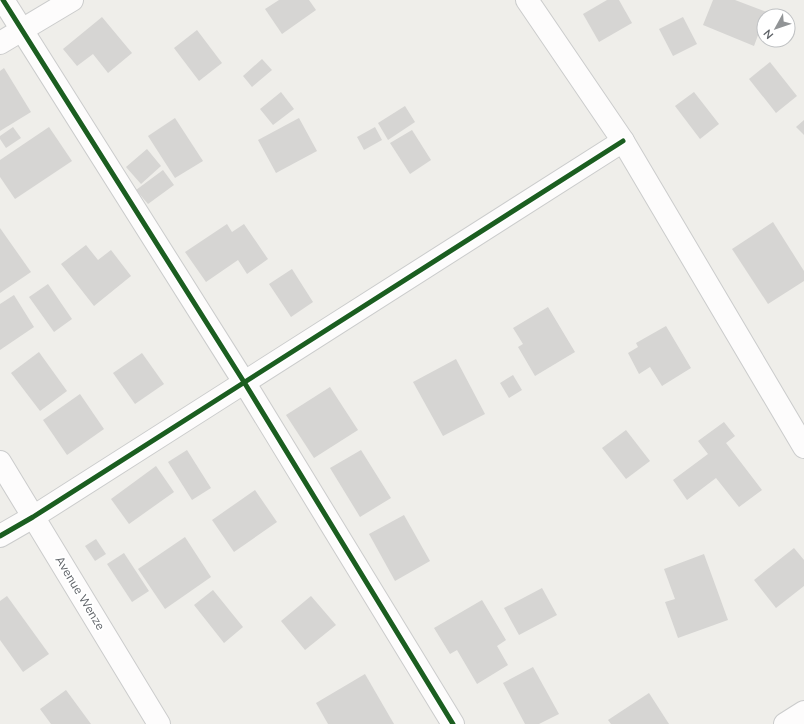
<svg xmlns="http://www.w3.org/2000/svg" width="804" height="724" viewBox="0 0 804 724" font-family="Mulish,sans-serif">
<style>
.building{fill:#d6d5d3}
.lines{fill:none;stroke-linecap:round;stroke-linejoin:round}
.minor-casing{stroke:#cbcccc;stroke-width:24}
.minor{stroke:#fdfcfc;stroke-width:22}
.cycleway-casing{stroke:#fff;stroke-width:8}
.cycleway{stroke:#1b5e20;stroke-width:5}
.labels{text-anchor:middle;stroke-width:4;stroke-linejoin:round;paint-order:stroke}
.street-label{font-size:12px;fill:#5f6368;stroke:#fff}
</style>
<rect width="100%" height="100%" fill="#efeeea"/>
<g class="building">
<polygon points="279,0 309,0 316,10 282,34 265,9"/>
<polygon points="607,0 619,0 632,23 599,42 583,14"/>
<polygon points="713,0 735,0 767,12 764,16 764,19 754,46 703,25"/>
<polygon points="102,17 132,53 108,73 93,54 77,66 63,49"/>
<polygon points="683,17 697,44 673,56 659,29"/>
<polygon points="197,30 222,63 199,81 174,48"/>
<polygon points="262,59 272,70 252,87 243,76"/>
<polygon points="770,62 797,96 776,113 749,79"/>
<polygon points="4,68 31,112 0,131 0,71"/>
<polygon points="281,92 294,109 273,125 260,109"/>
<polygon points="694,92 719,124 700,139 675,106"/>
<polygon points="405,106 415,122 388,140 378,123"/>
<polygon points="175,118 203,161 175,178 148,136"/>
<polygon points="299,118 317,151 276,173 258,140"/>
<polygon points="804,120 804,135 796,127"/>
<polygon points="13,127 21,138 6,148 0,139 0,136"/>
<polygon points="49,127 72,161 15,199 0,177 0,160"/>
<polygon points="375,127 382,140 364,150 357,137"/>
<polygon points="412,130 431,160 410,174 390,143"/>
<polygon points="147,149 161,166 141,184 126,167"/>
<polygon points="163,170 174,185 148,204 136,190"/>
<polygon points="773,222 804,271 804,281 768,304 732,249"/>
<polygon points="227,224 232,232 244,224 268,259 247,274 238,260 206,282 185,252"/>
<polygon points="0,228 31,272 0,293"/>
<polygon points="86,245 98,260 111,250 131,276 94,306 61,264"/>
<polygon points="292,269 313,302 291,317 269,284"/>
<polygon points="48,284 72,319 54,332 29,297"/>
<polygon points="14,295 34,327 0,350 0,304"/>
<polygon points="548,307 575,352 535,376 518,347 523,344 513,328"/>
<polygon points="666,326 691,368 662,386 650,367 639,374 628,353 638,347 636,343"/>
<polygon points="39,352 67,391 40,411 11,373"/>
<polygon points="142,353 164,384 135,404 113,373"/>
<polygon points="456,359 485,414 443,436 413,382"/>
<polygon points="513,375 522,390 509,398 500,383"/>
<polygon points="330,387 358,430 314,458 286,415"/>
<polygon points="80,394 104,429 67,455 43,420"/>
<polygon points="724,422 735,436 726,443 762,490 739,507 716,478 687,500 673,480 708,454 698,441"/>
<polygon points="626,430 650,461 626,479 602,448"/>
<polygon points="187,450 211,488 192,500 168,462"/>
<polygon points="361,450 391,498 360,517 330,468"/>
<polygon points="156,466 174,492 129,524 111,499"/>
<polygon points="255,490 277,522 234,552 212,520"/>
<polygon points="404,515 430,561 395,581 369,534"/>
<polygon points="185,537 211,577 165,609 138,569"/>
<polygon points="96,539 106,554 95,561 85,546"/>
<polygon points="794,548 804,560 804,586 776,608 754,580"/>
<polygon points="124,553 149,591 132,602 107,564"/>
<polygon points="704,554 728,620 678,638 665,602 675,599 664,569"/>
<polygon points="542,588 557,615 519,635 504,608"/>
<polygon points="213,590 243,627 224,643 194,605"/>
<polygon points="7,596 49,654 23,672 0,640 0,601"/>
<polygon points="311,596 336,625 305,650 281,621"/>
<polygon points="482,600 506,640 497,646 508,665 477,684 457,650 450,654 434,628"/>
<polygon points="533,667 559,714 539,724 525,724 503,683"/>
<polygon points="365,674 394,724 328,724 316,703"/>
<polygon points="66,690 91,724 51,724 40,709"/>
<polygon points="649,693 669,724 611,724 608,720"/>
</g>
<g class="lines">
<defs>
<g id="minor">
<polyline points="3,0 244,382 453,724"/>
<polyline points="527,0 623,141 804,447"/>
<polyline points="0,43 72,0"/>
<polyline points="0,462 159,724"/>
<polyline points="0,536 33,517 623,141"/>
<polyline points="785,724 804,712"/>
</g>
</defs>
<use href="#minor" class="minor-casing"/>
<use href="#minor" class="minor"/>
<defs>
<g id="cycleway">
<polyline points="3,0 244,382 453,724"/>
<polyline points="0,536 33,517 623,141"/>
</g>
</defs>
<use href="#cycleway" class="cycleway-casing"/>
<use href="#cycleway" class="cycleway"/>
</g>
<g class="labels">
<g class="street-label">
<text transform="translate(80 593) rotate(59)" y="4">Avenue Wenze</text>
</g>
</g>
<g transform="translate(776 28) rotate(230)"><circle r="19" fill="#ffffff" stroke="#bfc1c3"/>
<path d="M0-3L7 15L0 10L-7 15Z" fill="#919496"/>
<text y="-6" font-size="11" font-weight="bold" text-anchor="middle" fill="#5f6368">N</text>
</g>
</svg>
